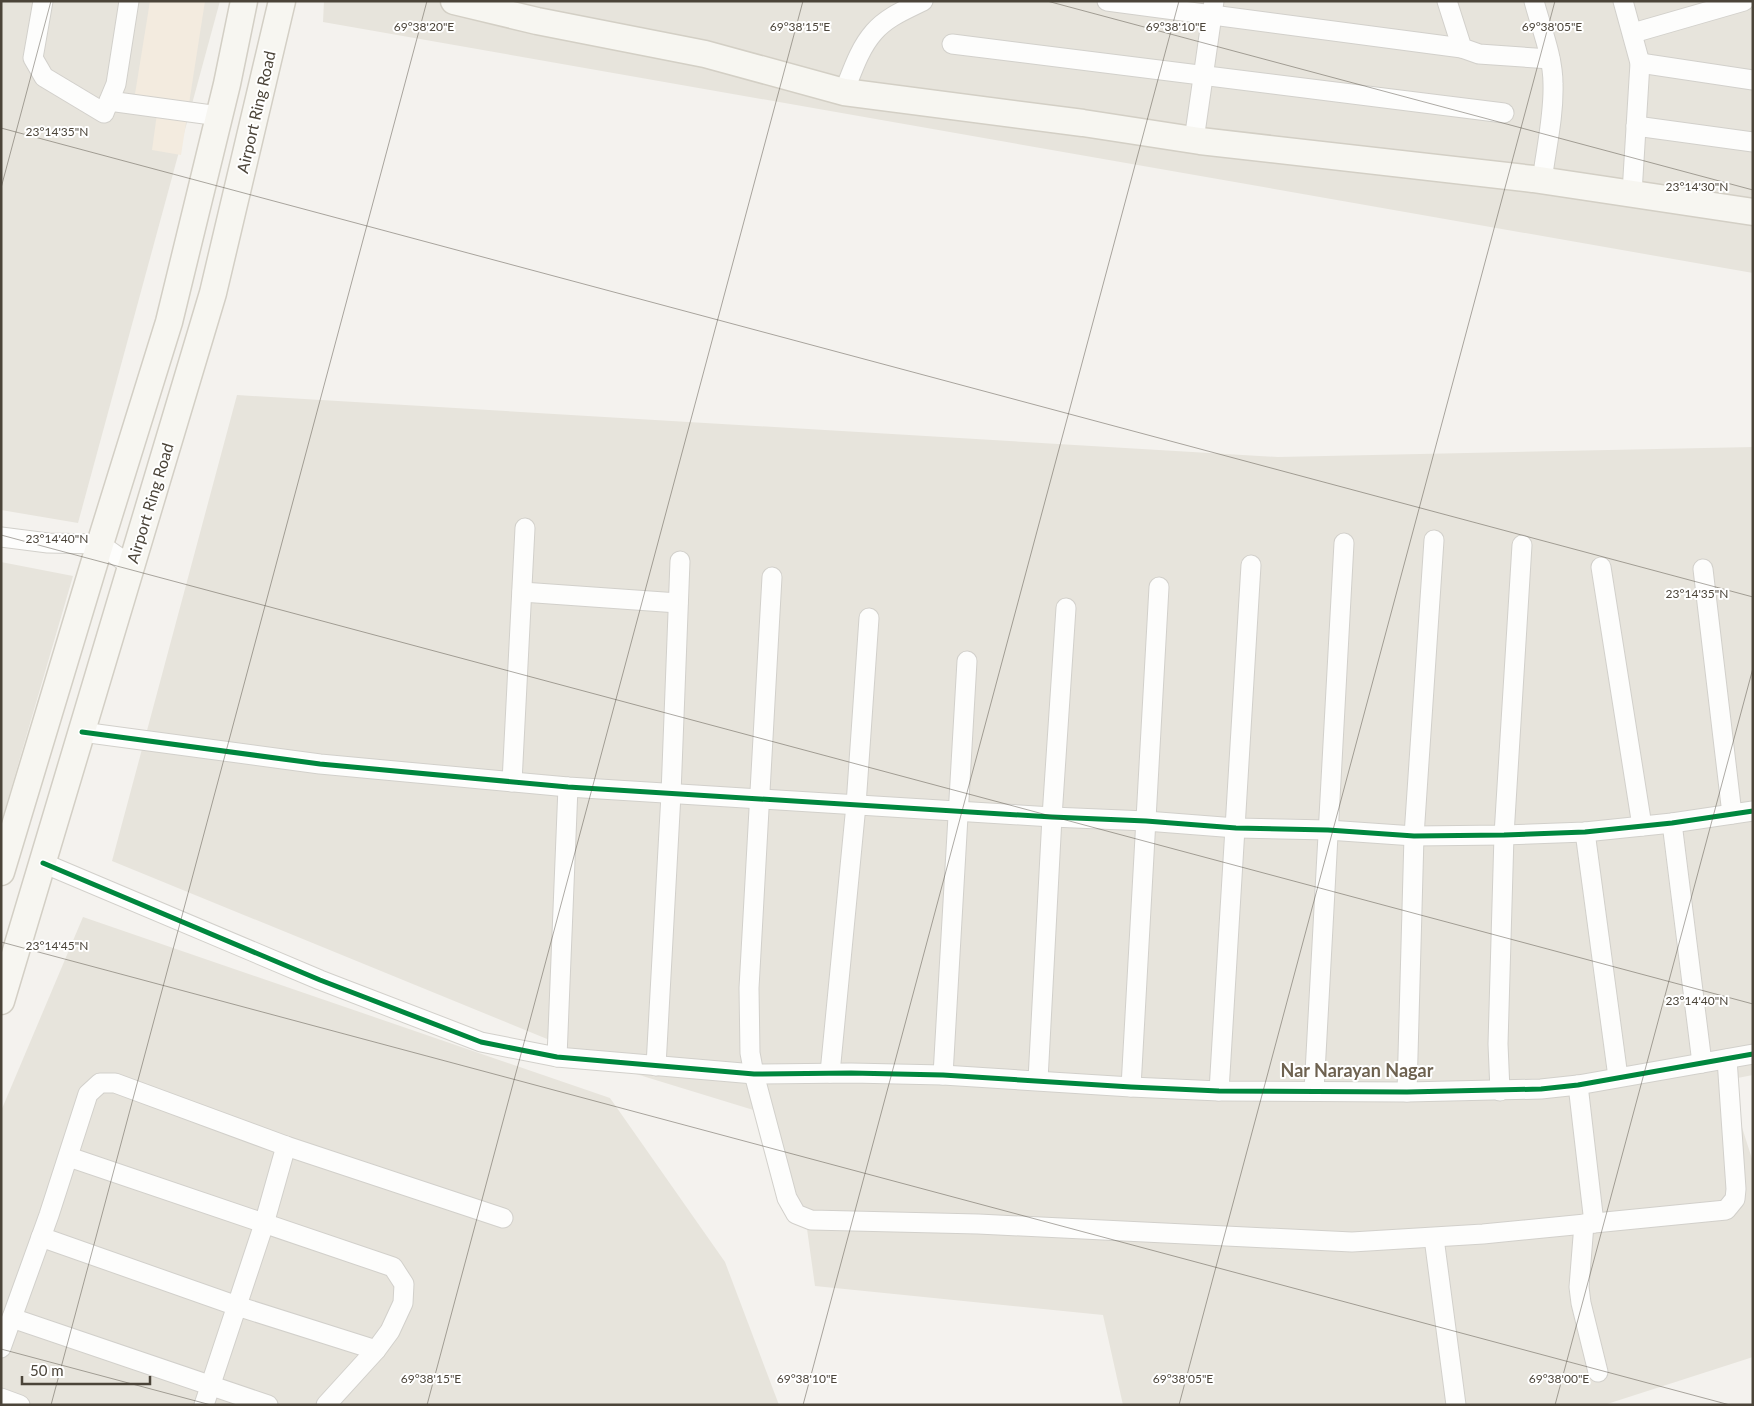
<svg xmlns="http://www.w3.org/2000/svg" width="1754" height="1406" viewBox="0 0 1754 1406" font-family="Lato,sans-serif">
<style>
.residential{fill:#e7e4dc}
.commercial{fill:#f3ebdf}
.lines{fill:none;stroke-linecap:round;stroke-linejoin:round}
.street-casing{stroke:#d2d0cb;stroke-width:21}
.secondary-casing{stroke:#d3cfc5;stroke-width:29}
.street{stroke:#fdfdfc;stroke-width:19}
.secondary{stroke:#f7f6f1;stroke-width:26}
.cycleway-casing{stroke:#fff;stroke-width:8}
.cycleway{stroke:#00873e;stroke-width:5}
.ticks{fill:none;stroke:#4b4439;stroke-width:1;stroke-opacity:0.45}
.labels{text-anchor:middle;stroke-width:4;stroke-linejoin:round;paint-order:stroke}
.street-label{font-size:16px;fill:#4b4439;stroke:#fff}
.neighbourhood-label{font-size:18px;font-weight:bold;fill:#6e6250;stroke:#fff}
.ticks-label{font-size:12px;text-anchor:middle;fill:#4b4439;stroke:#fff;stroke-width:4;stroke-linejoin:round;paint-order:stroke}
</style>
<rect width="100%" height="100%" fill="#f4f2ee"/>
<g class="residential">
<polygon points="1,1 220,1 78,523 1,510"/>
<polygon points="324,1 1753,1 1753,273 323,22"/>
<polygon points="237,395 1278,457 1753,447 1753,1075 1727,1080 1753,1162 1753,1357 1604,1405 1123,1405 1103,1315 815,1286 807,1229 773,1116 623,1070 112,861"/>
<polygon points="1,562 73,576 1,823"/>
<polygon points="83,917 610,1098 725,1262 779,1405 1,1405 1,1111"/>
</g>
<polygon class="commercial" points="150,1 205,1 181,155 152,150 159,99 135,94"/>
<g class="lines">
<defs>
<g id="street">
<polyline points="43,1 33,58 44,77 104,113 116,84 129,1"/>
<polyline points="1107,1 1462,48"/>
<polyline points="1447,1 1462,48 1479,54 1550,59"/>
<path d="M 1534,1 C 1541,28 1553,56 1553,84 C 1554,116 1546,149 1542,181"/>
<polyline points="1623,1 1640,63 1632,193"/>
<polyline points="1633,33 1744,1"/>
<polyline points="952,44 1504,113"/>
<polyline points="1640,63 1753,80"/>
<path d="M 844,92 C 852,72 859,49 874,32 C 887,17 905,10 923,1"/>
<polyline points="109,101 219,116"/>
<polyline points="1636,126 1753,142"/>
<polyline points="1194,140 1214,1"/>
<polyline points="1,537 48,543 100,544 131,566"/>
<polyline points="1601,567 1642,826"/>
<polyline points="1703,569 1732,814"/>
<polyline points="772,577 749,988 750,1053 754,1074 787,1198 796,1214 811,1220 978,1224 1352,1242 1483,1234 1726,1210 1735,1199 1736,1189 1727,1059"/>
<polyline points="522,592 678,603"/>
<polyline points="82,732 320,764 568,787 1052,817 1146,821 1236,828 1328,830 1414,836 1504,835 1585,832 1672,823 1753,811"/>
<polyline points="512,782 525,528"/>
<polyline points="1672,823 1702,1063"/>
<polyline points="1585,832 1618,1077"/>
<polyline points="43,863 320,980 481,1042 557,1057 754,1074 851,1073 943,1075 1131,1087 1219,1091 1407,1092 1541,1089 1578,1085 1753,1054"/>
<polyline points="557,1057 568,787"/>
<polyline points="656,1066 671,794 680,561"/>
<polyline points="830,1073 856,805 869,618"/>
<polyline points="943,1075 967,661"/>
<polyline points="1038,1080 1052,817 1066,608"/>
<polyline points="1578,1085 1594,1223"/>
<polyline points="1131,1087 1159,587"/>
<polyline points="1219,1091 1251,565"/>
<polyline points="1314,1091 1344,543"/>
<polyline points="1500,1091 1498,1044 1504,835 1522,545"/>
<polyline points="1407,1092 1414,836 1434,540"/>
<polyline points="69,1157 393,1267 404,1284 403,1303 390,1331 376,1350 326,1405"/>
<polyline points="1584,1224 1579,1287 1581,1303 1598,1372"/>
<polyline points="41,1237 237,1306 376,1350"/>
<polyline points="1434,1238 1456,1405"/>
<polyline points="12,1318 268,1405"/>
<polyline points="1,1348 49,1215 88,1094 100,1083 115,1083 286,1146 503,1218"/>
<polyline points="1,1398 20,1405"/>
<polyline points="204,1405 264,1224 286,1146"/>
</g>
<g id="secondary">
<polyline points="454,1 537,21 705,54 844,92 1083,123 1200,141 1533,179 1753,212"/>
<polyline points="1,872 100,544 169,322 227,84 244,1"/>
<polyline points="1,1001 213,293 282,1"/>
</g>
</defs>
<use href="#street" class="street-casing"/>
<use href="#secondary" class="secondary-casing"/>
<use href="#street" class="street"/>
<use href="#secondary" class="secondary"/>
<defs>
<g id="cycleway">
<polyline points="82,732 320,764 568,787 1052,817 1146,821 1236,828 1328,830 1414,836 1504,835 1585,832 1672,823 1753,811"/>
<polyline points="43,863 320,980 481,1042 557,1057 754,1074 851,1073 943,1075 1131,1087 1219,1091 1407,1092 1541,1089 1578,1085 1753,1054"/>
</g>
</defs>
<use href="#cycleway" class="cycleway-casing"/>
<use href="#cycleway" class="cycleway"/>
</g>
<path class="ticks" d="M 1047,1 L 1753,190M 1,128 L 1753,597M 1,188 L 51,1M 1,535 L 1753,1004M 1,942 L 1730,1405M 1,1349 L 211,1405M 51,1405 L 427,1M 427,1405 L 803,1M 803,1405 L 1179,1M 1179,1405 L 1555,1M 1555,1405 L 1753,668"/>
<g class="labels">
<g class="street-label">
<text transform="translate(256 112) rotate(-77)" y="6">Airport Ring Road</text>
<text transform="translate(150 503) rotate(-73)" y="6">Airport Ring Road</text>
</g>
<g class="neighbourhood-label">
<text x="1357" y="1077">Nar Narayan Nagar</text>
</g>
</g>
<g class="ticks-label">
<text x="424" y="31">69°38'20"E</text>
<text x="800" y="31">69°38'15"E</text>
<text x="1176" y="31">69°38'10"E</text>
<text x="1552" y="31">69°38'05"E</text>
<text x="57" y="136">23°14'35"N</text>
<text x="1697" y="191">23°14'30"N</text>
<text x="57" y="543">23°14'40"N</text>
<text x="1697" y="598">23°14'35"N</text>
<text x="57" y="950">23°14'45"N</text>
<text x="1697" y="1005">23°14'40"N</text>
<text x="431" y="1383">69°38'15"E</text>
<text x="807" y="1383">69°38'10"E</text>
<text x="1183" y="1383">69°38'05"E</text>
<text x="1559" y="1383">69°38'00"E</text>
</g>
<rect width="1754" height="1406" fill="none" stroke="#4b4439" stroke-width="5"/>
<path d="M22 1376v8h128v-8" fill="none" stroke="#4b4439" stroke-width="2.5"/>
<text x="30" y="1376" font-size="15" fill="#4b4439" stroke="#ffffff" stroke-width="4" paint-order="stroke">50 m</text>
</svg>
